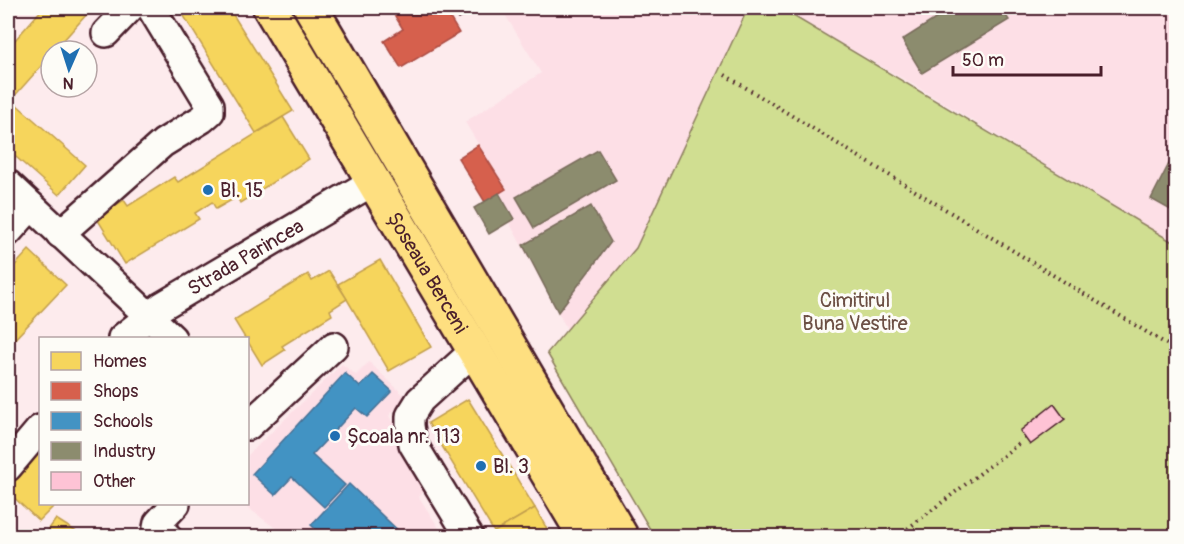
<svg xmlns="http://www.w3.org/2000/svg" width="1184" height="544" viewBox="0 0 1184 544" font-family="Pangolin,sans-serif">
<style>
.built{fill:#fddfe6}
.green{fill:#d0de91;stroke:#8d7e5e;stroke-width:1.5}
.homes{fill:#f6d55c;stroke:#c29e4d;stroke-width:1.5}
.shops{fill:#d6604d;stroke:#ac4c43;stroke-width:1.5}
.schools{fill:#4393c3;stroke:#457095;stroke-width:1.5}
.industry{fill:#8c8c6e;stroke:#786b5a;stroke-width:1.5}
.building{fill:#fec3d5;stroke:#4a1f2b;stroke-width:1.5}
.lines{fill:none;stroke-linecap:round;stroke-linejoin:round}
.minor-casing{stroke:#4a1f2b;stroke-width:32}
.major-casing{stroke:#4a1f2b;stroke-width:38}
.path{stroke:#4a1f2b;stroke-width:4;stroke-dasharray:1.5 4.5;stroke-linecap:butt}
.minor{stroke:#fdfcf7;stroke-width:27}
.major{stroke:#fedf80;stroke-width:33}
.poi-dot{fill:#1f6fb2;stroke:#fdfcf7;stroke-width:2}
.labels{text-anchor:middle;stroke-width:6;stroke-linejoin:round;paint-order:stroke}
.poi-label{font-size:20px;fill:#4a1f2b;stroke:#fdfcf7;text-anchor:start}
.street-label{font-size:20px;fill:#4a1f2b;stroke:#fdfcf7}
.park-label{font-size:20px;fill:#6c4f44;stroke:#fdfcf7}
</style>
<rect width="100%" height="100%" fill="#fdebed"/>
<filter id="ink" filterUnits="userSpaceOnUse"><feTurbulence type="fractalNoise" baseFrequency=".0167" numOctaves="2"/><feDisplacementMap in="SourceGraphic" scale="12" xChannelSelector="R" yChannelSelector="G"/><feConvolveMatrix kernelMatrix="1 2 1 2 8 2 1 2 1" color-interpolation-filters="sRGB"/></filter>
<g filter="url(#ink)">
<g class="built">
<polygon points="501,8 748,8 636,248 567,329 509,222 514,218 499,193 505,189 465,122 541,73"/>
<polygon points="780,8 1176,8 1176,244 917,87"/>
<polygon points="369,362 406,397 389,416 430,484 419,497 444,536 286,536 243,504 248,504 248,455 342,364 356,375"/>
</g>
<polygon class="green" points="748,8 780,8 1176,244 1176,536 654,536 547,353 636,248"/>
<g class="homes">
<polygon points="43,8 80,8 87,14 54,51 51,51 51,55 11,100 8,97 8,48"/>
<polygon points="179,8 229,8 293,111 256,133"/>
<polygon points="8,97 85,165 59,195 8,150"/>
<polygon points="283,117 309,159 240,203 237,197 216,209 212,202 195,213 199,219 125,264 96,217 124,200 128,206 174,177 178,182"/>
<polygon points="29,250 66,285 8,346 8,273"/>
<polygon points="380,260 431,347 389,371 338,284"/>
<polygon points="329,271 347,299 330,310 332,315 282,346 285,350 262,365 248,342 248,338 245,338 234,320 308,274 312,281"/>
<polygon points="468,399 535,508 494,532 428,423"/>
<polygon points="40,442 40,504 56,504 39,521 8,492 8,477"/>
<polygon points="535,508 551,536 497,536 494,532"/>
<polygon points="56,519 83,536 44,536"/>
</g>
<g class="shops">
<polygon points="390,8 444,8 459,33 401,68 384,41 403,29"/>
<polygon points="478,145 506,189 485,202 458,158"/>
</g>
<g class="schools">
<polygon points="345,373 360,387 373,374 392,391 367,417 356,408 312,455 345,485 324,507 292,477 275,495 252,474"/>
<polygon points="349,484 404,536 323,536 311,525"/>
</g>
<g class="industry">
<polygon points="931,8 1001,8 1009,20 922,73 902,40 937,18"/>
<polygon points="598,150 616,180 534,228 516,197"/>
<polygon points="1176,150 1176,213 1151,199"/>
<polygon points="499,193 514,219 489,234 474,208"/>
<polygon points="591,206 611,242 558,312 523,245"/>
</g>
<g class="building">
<polygon points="452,8 477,8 459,19"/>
<polygon points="1054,404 1065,419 1030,445 1020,431"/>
</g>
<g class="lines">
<defs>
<g id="minor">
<polyline points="106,33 130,8"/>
<polyline points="8,184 172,338"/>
<polyline points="8,232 31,206"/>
<polyline points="60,234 163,143 202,119 210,112 210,105 151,8"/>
<path id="s1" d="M 122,338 L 162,306 L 374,181"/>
<polyline points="248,426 334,346"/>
<polyline points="8,467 40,429"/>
<polyline points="167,536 157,528 158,523 176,504"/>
<polyline points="469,536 413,444 410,426 410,416 420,400 475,350"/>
</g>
<g id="major">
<path id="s2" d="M 270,8 L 585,536"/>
<polyline points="311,8 621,536"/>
</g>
</defs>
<use href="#minor" class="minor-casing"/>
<use href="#major" class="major-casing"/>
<g class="path">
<polyline points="725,75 1176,350"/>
<polyline points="898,536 1021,442"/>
</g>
<use href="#minor" class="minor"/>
<use href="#major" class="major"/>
</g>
</g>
<g class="poi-dot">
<circle cx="208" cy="190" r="6"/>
<circle cx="335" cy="436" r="6"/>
<circle cx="481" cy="466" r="6"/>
</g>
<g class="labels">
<g class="poi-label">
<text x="220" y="197">Bl. 15</text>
<text x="347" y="443">Școala nr. 113</text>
<text x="493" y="473">Bl. 3</text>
</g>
<g class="street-label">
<text dy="7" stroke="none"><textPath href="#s1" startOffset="148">Strada Parincea</textPath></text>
<text dy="7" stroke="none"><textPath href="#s2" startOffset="308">Șoseaua Berceni</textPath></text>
</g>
<g class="park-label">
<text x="855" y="307">Cimitirul<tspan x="855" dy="23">Buna Vestire</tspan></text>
</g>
</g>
<rect width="1184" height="544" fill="none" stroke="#fdfcf7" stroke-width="30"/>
<rect x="15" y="15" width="1154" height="514" fill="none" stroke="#4a1f2b" stroke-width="2" filter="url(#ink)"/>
<rect x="39" y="337" width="210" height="168" fill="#fdfcf7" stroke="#b5a4a5" stroke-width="1.5"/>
<rect x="51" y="352" width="30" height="18" fill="#f6d55c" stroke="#b5a4a5" stroke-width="1.5"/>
<text x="93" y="367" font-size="18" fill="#4a1f2b">Homes</text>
<rect x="51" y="382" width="30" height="18" fill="#d6604d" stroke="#b5a4a5" stroke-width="1.5"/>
<text x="93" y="397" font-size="18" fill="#4a1f2b">Shops</text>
<rect x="51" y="412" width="30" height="18" fill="#4393c3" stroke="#b5a4a5" stroke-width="1.5"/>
<text x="93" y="427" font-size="18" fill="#4a1f2b">Schools</text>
<rect x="51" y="442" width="30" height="18" fill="#8c8c6e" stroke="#b5a4a5" stroke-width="1.5"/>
<text x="93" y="457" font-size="18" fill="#4a1f2b">Industry</text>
<rect x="51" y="472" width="30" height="18" fill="#fec3d5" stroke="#b5a4a5" stroke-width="1.5"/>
<text x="93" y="487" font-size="18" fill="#4a1f2b">Other</text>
<g transform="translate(69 69) rotate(183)"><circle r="28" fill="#fdfcf7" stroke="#b5a4a5" stroke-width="1.5"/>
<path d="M0-4.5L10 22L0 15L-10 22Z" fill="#1f6fb2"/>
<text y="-9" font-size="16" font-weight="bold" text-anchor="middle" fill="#4a1f2b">N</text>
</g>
<path d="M953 66v9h148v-9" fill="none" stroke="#4a1f2b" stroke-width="3"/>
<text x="962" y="66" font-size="18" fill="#4a1f2b" stroke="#fdfcf7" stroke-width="4.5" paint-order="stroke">50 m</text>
</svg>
